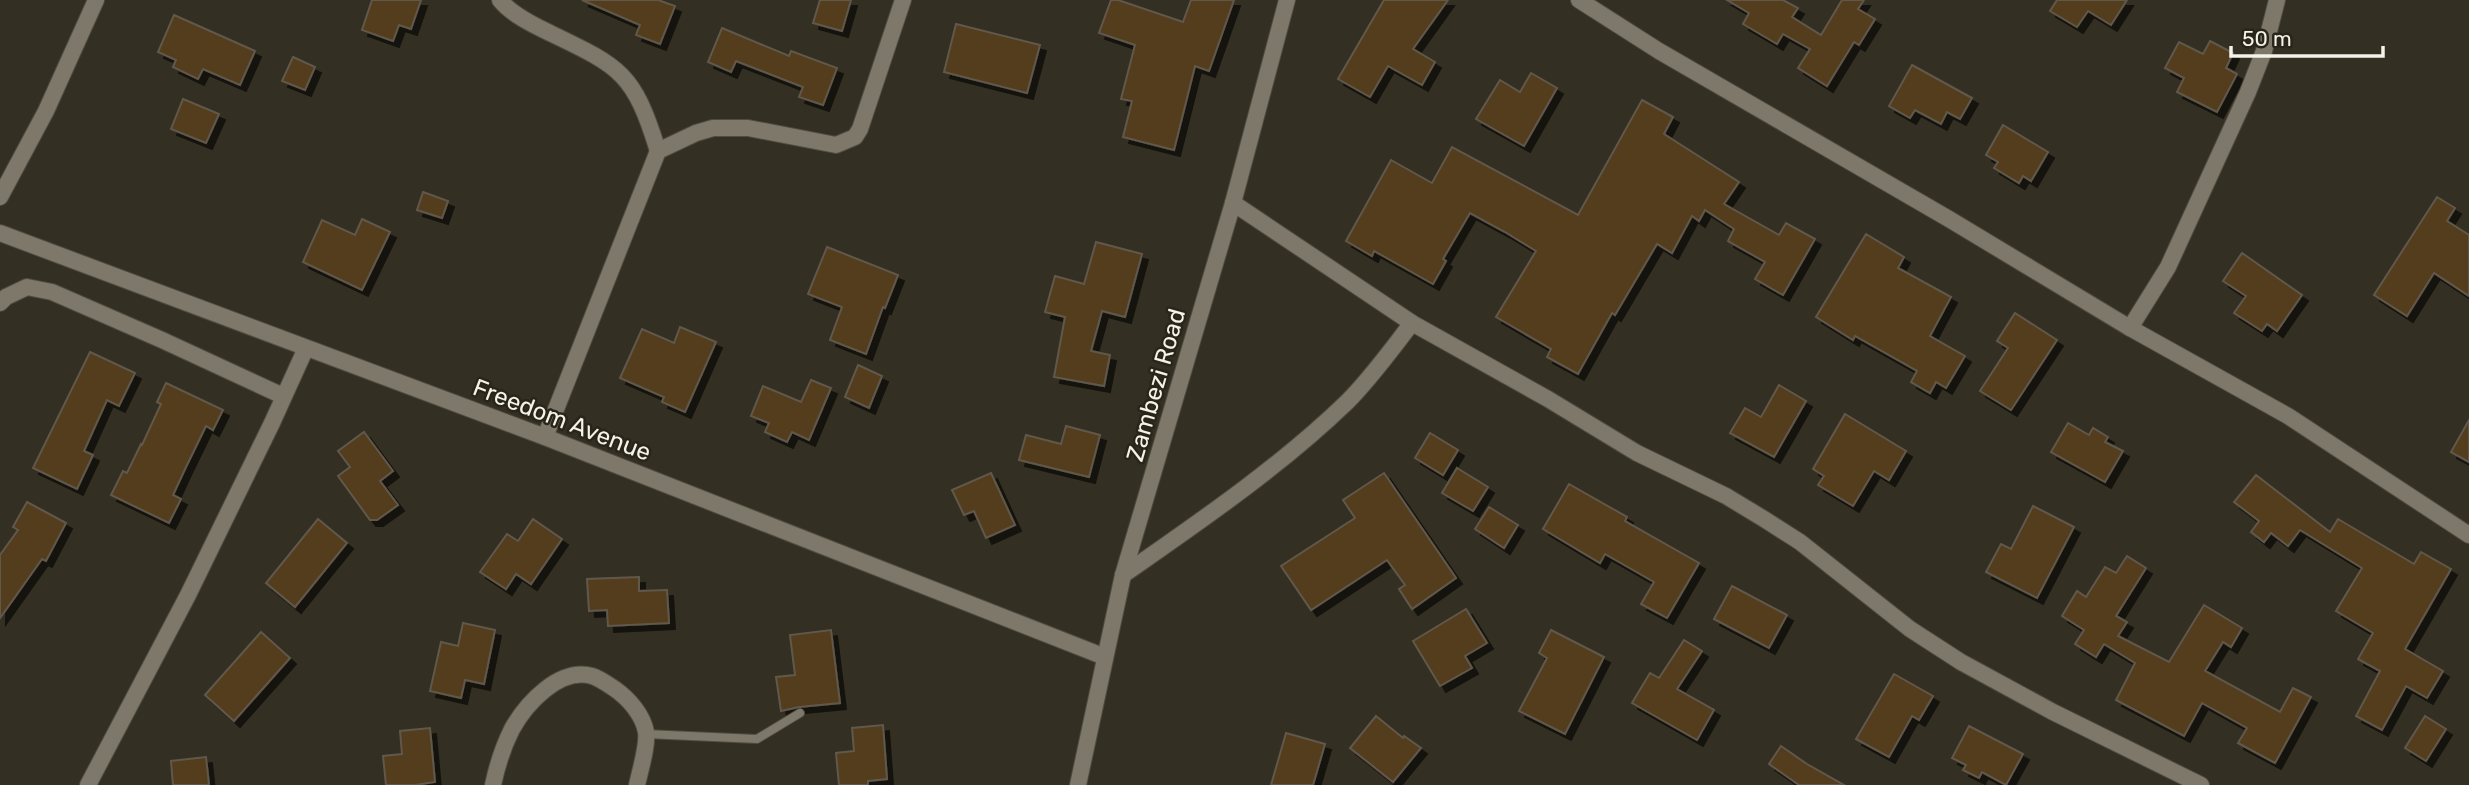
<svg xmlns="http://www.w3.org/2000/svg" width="2469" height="785" viewBox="0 0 2469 785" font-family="Rubik,sans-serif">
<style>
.building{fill:#523c1a;stroke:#61584c;stroke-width:2;filter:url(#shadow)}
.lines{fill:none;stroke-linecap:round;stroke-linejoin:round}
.service-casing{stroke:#4f4c40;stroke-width:10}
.minor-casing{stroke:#4f4c40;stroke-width:18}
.service{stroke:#7d786a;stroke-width:8}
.minor{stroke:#7d786a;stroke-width:16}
.labels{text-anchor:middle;stroke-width:5;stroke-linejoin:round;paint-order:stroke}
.street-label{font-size:24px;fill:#f4f2e9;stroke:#292519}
</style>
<defs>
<filter id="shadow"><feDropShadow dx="6" dy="6" stdDeviation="0" flood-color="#0009"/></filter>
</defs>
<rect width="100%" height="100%" fill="#332f22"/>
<g class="building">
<polygon points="372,0 421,0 411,29 399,25 393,41 362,30"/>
<polygon points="582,0 658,0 675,6 660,44 636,35 640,25"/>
<polygon points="820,0 851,0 842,31 813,23"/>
<polygon points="1111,0 1118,0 1183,22 1191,0 1234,0 1209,71 1195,66 1174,150 1123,137 1132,101 1121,99 1135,45 1099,33"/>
<polygon points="1384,0 1448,0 1413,49 1435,62 1422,85 1388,66 1370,97 1338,79"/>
<polygon points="1727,0 1783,0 1798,8 1792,17 1821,35 1842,0 1864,0 1858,9 1875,19 1859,45 1854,42 1827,86 1798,68 1810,49 1783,34 1777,44 1743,24 1749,13"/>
<polygon points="2057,0 2127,0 2111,25 2088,11 2077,27 2050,11"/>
<polygon points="174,15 255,51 240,85 203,69 198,79 173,67 176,60 158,52"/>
<polygon points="956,24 1040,45 1027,93 944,72"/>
<polygon points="722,28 789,56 791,51 837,68 823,105 799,97 803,87 736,61 731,72 708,62"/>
<polygon points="2210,41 2233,53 2226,68 2237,74 2217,112 2177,92 2184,78 2165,68 2179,42 2203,54"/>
<polygon points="293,57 315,67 305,90 282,81"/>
<polygon points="1912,65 1972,98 1960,119 1947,112 1941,124 1915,110 1910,118 1889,106"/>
<polygon points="1531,73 1557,88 1524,146 1476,119 1500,80 1520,92"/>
<polygon points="183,99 219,114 206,143 171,129"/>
<polygon points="1642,100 1673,117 1664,134 1739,182 1724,204 1779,235 1786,223 1815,239 1783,295 1755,279 1765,262 1728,241 1734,229 1705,210 1699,221 1692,216 1672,253 1657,244 1615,315 1612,313 1578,374 1547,357 1551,349 1496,317 1536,251 1505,232 1470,213 1443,259 1446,261 1433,284 1374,251 1372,256 1346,241 1391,160 1432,183 1452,147 1578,215"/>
<polygon points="2003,125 2048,152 2031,181 2023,176 2019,183 1994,168 1998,162 1986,155"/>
<polygon points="423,192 448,201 442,218 417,210"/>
<polygon points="2437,197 2455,208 2447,221 2469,235 2469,296 2434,273 2407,316 2374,295"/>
<polygon points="362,219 390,232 362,290 303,262 322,220 355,235"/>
<polygon points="1866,234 1904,257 1898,268 1951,297 1930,336 1965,356 1946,388 1936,382 1930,393 1911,382 1917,371 1855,336 1853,340 1816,317"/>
<polygon points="1096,242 1142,254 1125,317 1102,311 1091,351 1110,355 1104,386 1054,377 1065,317 1045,312 1055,276 1084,284"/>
<polygon points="827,247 898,275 885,308 883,307 866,354 830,340 842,307 808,294"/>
<polygon points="2242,253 2302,295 2277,331 2267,324 2262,331 2234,313 2246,296 2223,281"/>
<polygon points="2015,313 2057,340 2011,410 1980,391 2008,348 1997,341"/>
<polygon points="680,327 716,342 685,412 662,402 664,397 620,378 642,329 674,343"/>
<polygon points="90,352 135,373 119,406 107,400 84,451 93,455 77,489 33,468"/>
<polygon points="858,365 882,376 869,408 845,397"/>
<polygon points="811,380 831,388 809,440 792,432 787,442 765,432 769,423 751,416 763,386 801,402"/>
<polygon points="166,383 223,410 213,430 206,426 186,467 173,495 181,499 169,523 111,495 123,471 127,473 141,444 142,445 161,404 157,402"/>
<polygon points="1779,385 1806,401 1774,457 1730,433 1745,408 1761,417"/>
<polygon points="1845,414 1906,451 1889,480 1874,471 1853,506 1818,485 1824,476 1813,469"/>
<polygon points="2469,420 2469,462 2451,452"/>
<polygon points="2068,423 2089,435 2093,428 2108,437 2105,442 2123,451 2105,482 2051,452"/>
<polygon points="1066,426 1100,435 1089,477 1019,460 1026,435 1061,444"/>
<polygon points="364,432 393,471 380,481 398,505 377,520 370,520 338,476 350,467 338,451"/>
<polygon points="1430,433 1458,450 1443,475 1415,458"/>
<polygon points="1457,468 1488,487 1473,511 1442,493"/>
<polygon points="991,473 1015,525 986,538 974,511 964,515 952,490"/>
<polygon points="1384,473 1456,578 1412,609 1399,589 1405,585 1387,560 1311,610 1281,566 1355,518 1343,500"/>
<polygon points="2256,475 2330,532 2338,519 2414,564 2421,552 2451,569 2405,649 2443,671 2427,698 2406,686 2382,730 2356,716 2380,671 2358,659 2373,633 2336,611 2362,568 2300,530 2288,546 2271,533 2264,542 2251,532 2259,521 2234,502"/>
<polygon points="1569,484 1627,517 1625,521 1699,563 1667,618 1641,604 1654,582 1605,554 1600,563 1543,529"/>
<polygon points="27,502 66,523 46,561 42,559 0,618 0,555 18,530 13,527"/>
<polygon points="2033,506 2074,527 2037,598 1986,572 2001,544 2011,549"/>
<polygon points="1489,507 1518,525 1504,548 1475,529"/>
<polygon points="318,519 347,543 295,607 266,583"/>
<polygon points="533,519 562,539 531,584 516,574 506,589 480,572 507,534 518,541"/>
<polygon points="2127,556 2146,568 2116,616 2127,622 2118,636 2169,662 2204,605 2242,628 2231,647 2223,642 2205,671 2280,712 2293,688 2311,697 2275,763 2238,743 2247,728 2202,703 2184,736 2116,700 2135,663 2104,644 2096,657 2075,644 2084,630 2062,616 2077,591 2086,597 2105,567 2116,573"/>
<polygon points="639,577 639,591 667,590 669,623 608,626 607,610 589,611 587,579"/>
<polygon points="1732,586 1787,615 1769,648 1714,619"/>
<polygon points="1466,609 1487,643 1465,656 1472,668 1440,686 1413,641"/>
<polygon points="463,623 495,630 484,684 465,680 461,698 430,691 441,642 458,646"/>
<polygon points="831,630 840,703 799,707 781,711 776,677 795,675 790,635"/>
<polygon points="1551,630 1604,657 1565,734 1519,711 1547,658 1539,653"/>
<polygon points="261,632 290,658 234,721 205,695"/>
<polygon points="1684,640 1702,651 1677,689 1714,710 1697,740 1632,703 1650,673 1659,678"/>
<polygon points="1894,674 1933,696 1919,720 1912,716 1889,757 1856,739"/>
<polygon points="1376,716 1403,738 1404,736 1421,748 1393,782 1350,748"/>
<polygon points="2425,716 2446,729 2426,761 2405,748"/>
<polygon points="883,725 887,779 868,781 868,785 839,785 836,753 854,751 852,728"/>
<polygon points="1969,726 2023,754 2006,785 1982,772 1979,778 1963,770 1966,765 1952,758"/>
<polygon points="430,728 435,782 415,785 386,785 383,756 402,754 400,731"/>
<polygon points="1286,733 1325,744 1313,785 1271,785"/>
<polygon points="1781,746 1807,764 1844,785 1799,785 1769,764"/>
<polygon points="206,757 209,785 173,785 171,761"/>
</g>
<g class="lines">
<defs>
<polyline id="service" points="646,734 757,739 800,713"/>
<g id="minor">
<path d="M 500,0 C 511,14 533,25 550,33 C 621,67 634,73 658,151"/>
<polyline points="1579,0 1659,51 1949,219 2130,328 2288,416 2469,535"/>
<polyline points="0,197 46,111 96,0"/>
<polyline points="1233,203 1412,323 1548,399 1637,453 1726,496 1764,519 1800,542 1910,629 1961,662 2053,712 2201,785"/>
<polyline points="0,233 545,437 1105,657"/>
<polyline points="0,303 6,297 27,287 52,292 162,340 283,396"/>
<polyline points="2130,328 2168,267 2248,92 2264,51 2277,0"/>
<polyline points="545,437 658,151 696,133 713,128 748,128 836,145 855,137 860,129 903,0"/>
<path d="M 1123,575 C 1199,522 1281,466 1347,402 C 1371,378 1391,350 1412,323"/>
<polyline points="88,785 188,595 272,423 306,348"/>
<path d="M 493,785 C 497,766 503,747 512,729 C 526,704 559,667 592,676 C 599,678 609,685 615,689 C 629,699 643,715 646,732 C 648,745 640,771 637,785"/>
<polyline points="1078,785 1123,575 1233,203 1287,0"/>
</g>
</defs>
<use href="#service" class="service-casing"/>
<use href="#minor" class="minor-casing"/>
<use href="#service" class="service"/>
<use href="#minor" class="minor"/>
</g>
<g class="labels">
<g class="street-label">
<text transform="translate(1156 385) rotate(-74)" y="8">Zambezi Road</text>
<text transform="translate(562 420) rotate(21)" y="8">Freedom Avenue</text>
</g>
</g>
<path d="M2231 46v10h152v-10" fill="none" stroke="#f4f2e9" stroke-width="3.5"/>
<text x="2242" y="46" font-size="21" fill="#f4f2e9" stroke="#292519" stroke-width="5" paint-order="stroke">50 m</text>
</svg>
